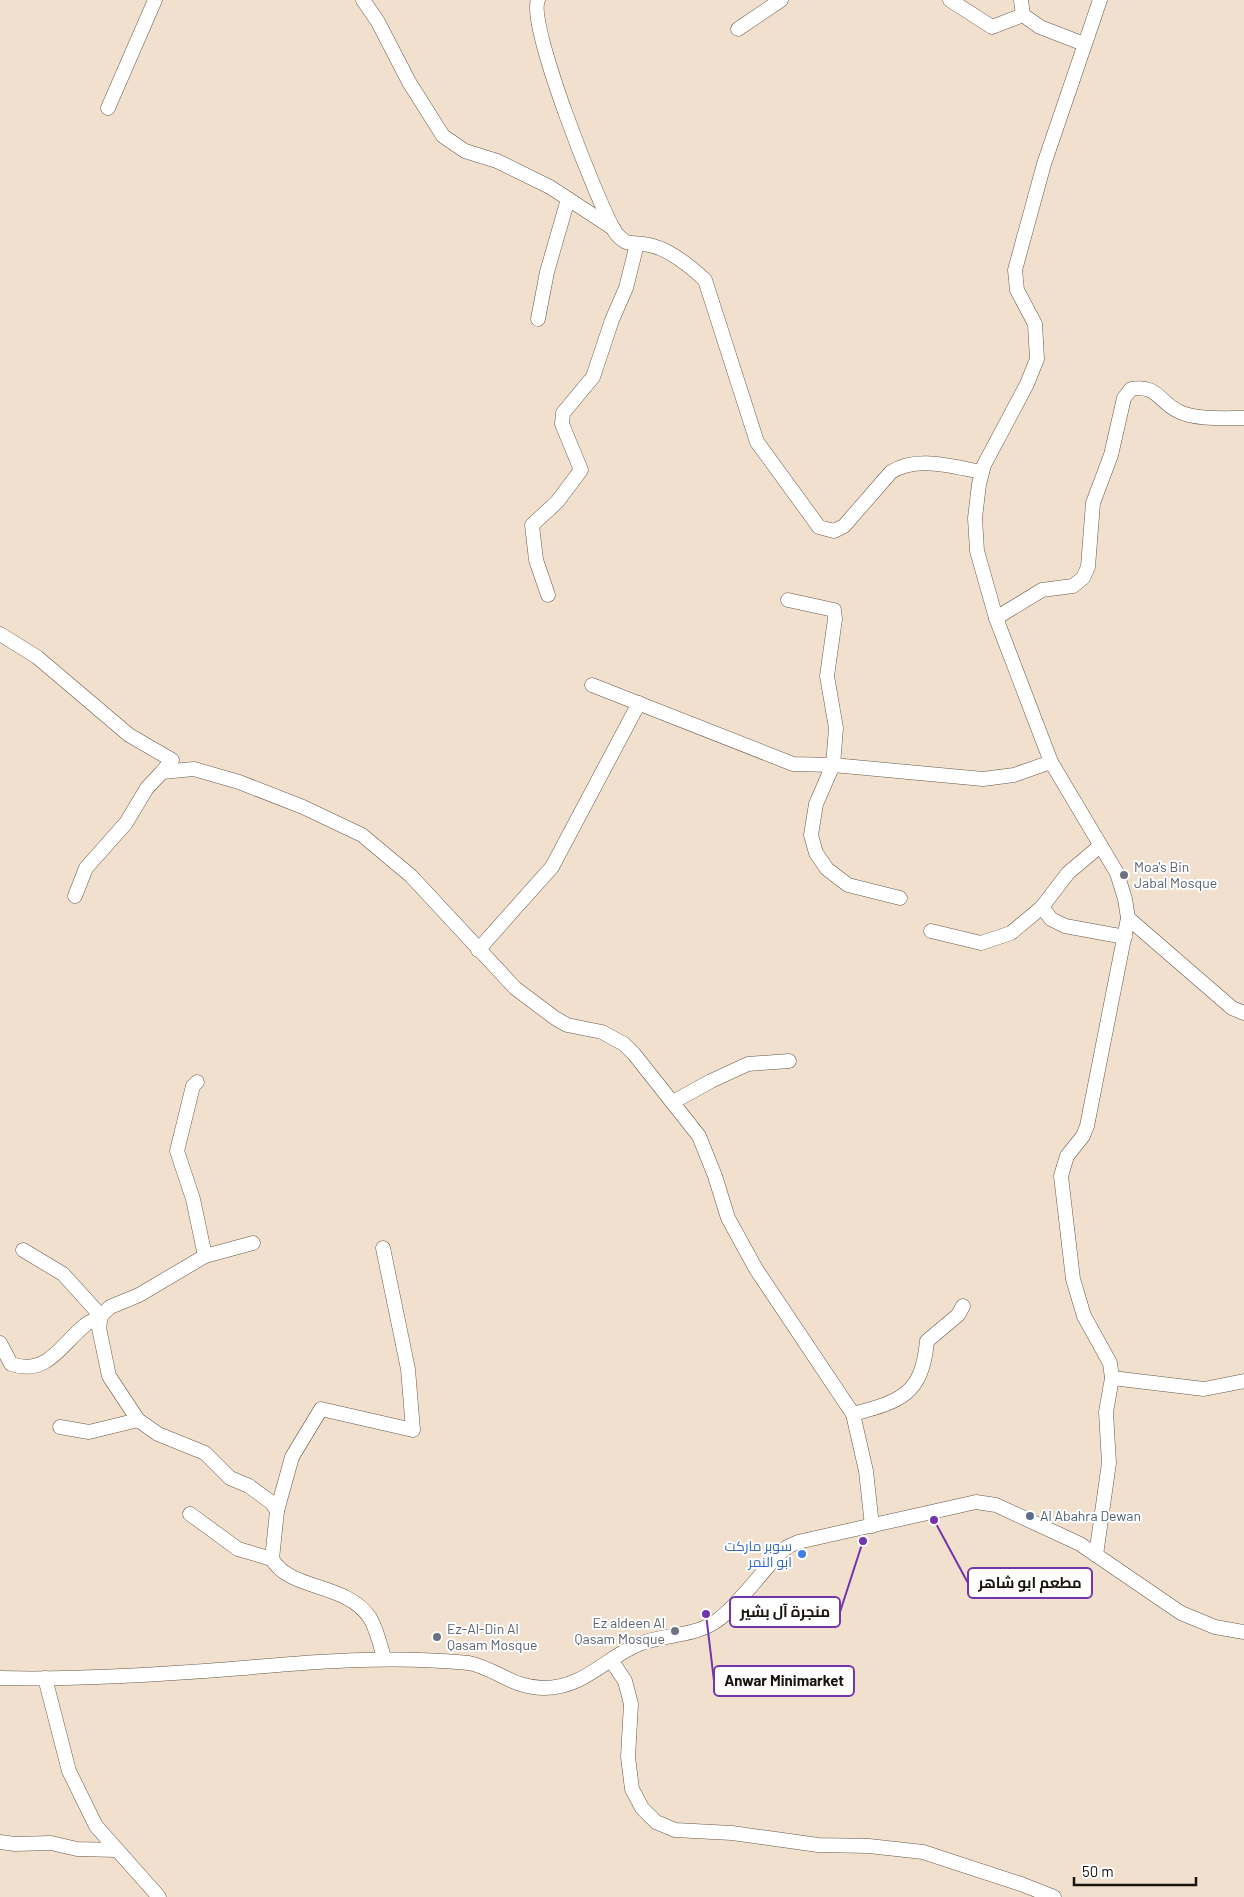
<svg xmlns="http://www.w3.org/2000/svg" width="1244" height="1897" viewBox="0 0 1244 1897" font-family="Barlow,Cairo,sans-serif">
<style>
.lines{fill:none;stroke-linecap:round;stroke-linejoin:round}
.minor-casing{stroke:#665848;stroke-width:15}
.minor{stroke:#fff;stroke-width:14}
.worship-dot{fill:#6b7280;stroke:#fff;stroke-width:2}
.service-dot{fill:#5c6f8a;stroke:#fff;stroke-width:2}
.shop-dot{fill:#3f7fe0;stroke:#fff;stroke-width:2}
.labels{text-anchor:middle;stroke-width:4;stroke-linejoin:round;paint-order:stroke}
.worship-label{font-size:14px;fill:#5b616d;stroke:#fff;text-anchor:start}
.service-label{font-size:14px;fill:#4e5e75;stroke:#fff;text-anchor:start}
.shop-label{font-size:14px;fill:#366cbe;stroke:#fff;text-anchor:end}
.leader{fill:none;stroke:#7335ab;stroke-width:2}
.callout-dot{fill:#7335ab;stroke:#fff;stroke-width:2}
.callout{fill:#fff;stroke:#7335ab;stroke-width:2}
.callout-label{font-size:15px;text-anchor:middle;font-weight:bold;fill:#19140d}
</style>
<rect width="100%" height="100%" fill="#f1e0cd"/>
<g class="lines">
<defs>
<g id="minor">
<polyline points="363,0 378,22 409,82 443,136 465,151 497,161 550,187 614,229"/>
<path d="M 538,0 C 527,25 598,203 615,232 C 618,236 621,239 626,242 C 635,244 645,243 653,246 C 672,251 691,267 705,280 L 757,442 L 819,527 L 834,531 L 844,526 L 891,472 C 917,455 953,467 982,472"/>
<polyline points="950,0 992,27 1023,15"/>
<polyline points="1021,0 1023,15 1040,27 1084,44"/>
<polyline points="738,29 781,0"/>
<polyline points="108,108 155,0"/>
<polyline points="538,319 547,272 568,199"/>
<polyline points="548,595 536,560 532,525 557,502 581,470 562,424 563,413 593,377 612,320 626,288 637,244"/>
<polyline points="788,600 834,610 835,619 827,676 836,728 833,765 816,804 811,835 816,853 827,869 848,885 900,898"/>
<path d="M 996,618 L 1042,590 L 1073,586 L 1083,578 L 1088,567 L 1093,503 L 1111,455 L 1124,398 L 1131,389 C 1157,384 1159,402 1178,411 C 1194,420 1225,418 1244,418"/>
<polyline points="0,634 37,657 129,735 172,760 162,772 194,769 239,782 303,807 362,835 411,876 515,988 555,1018 567,1025 602,1032 624,1044 634,1054 699,1136 715,1176 728,1218 756,1269 853,1414 866,1471 872,1526"/>
<polyline points="592,685 793,764 833,765 983,779 1014,775 1051,762"/>
<polyline points="1100,846 1068,873 1042,907 1051,919 1065,926 1125,937"/>
<polyline points="75,896 86,868 126,823 147,788 162,772 170,770"/>
<polyline points="1128,918 1232,1008 1244,1013"/>
<polyline points="931,931 981,943 1011,933 1042,907"/>
<polyline points="478,950 552,867 639,703"/>
<polyline points="197,1082 193,1086 177,1151 193,1199 205,1256"/>
<polyline points="673,1102 711,1081 748,1064 789,1061"/>
<path d="M 253,1243 L 205,1256 L 139,1295 L 110,1307 L 101,1316 L 99,1328 L 109,1376 L 138,1420 L 158,1434 L 205,1453 L 230,1478 L 249,1486 L 272,1503 L 277,1511 L 272,1559 C 290,1591 346,1582 370,1618 C 377,1630 380,1644 384,1658"/>
<path d="M 0,1343 L 11,1364 C 47,1376 60,1346 84,1326 C 88,1322 95,1320 101,1316 L 63,1274 L 23,1250"/>
<polyline points="1112,1378 1204,1389 1244,1381"/>
<path d="M 853,1414 C 901,1401 922,1395 927,1341 L 958,1315 L 963,1306"/>
<polyline points="60,1427 89,1432 138,1420"/>
<polyline points="277,1511 292,1457 321,1409 413,1430 408,1369 383,1248"/>
<polyline points="190,1514 238,1549 272,1559"/>
<polyline points="1096,1555 1109,1463 1106,1412 1112,1378 1110,1363 1084,1316 1073,1279 1061,1176 1067,1156 1083,1136 1087,1126 1128,918 1125,899 1117,873 1051,762 996,618 977,551 975,518 979,484 984,465 1027,384 1037,359 1035,324 1017,290 1015,270 1044,164 1100,0"/>
<polyline points="611,1660 625,1681 631,1704 628,1757 632,1789 642,1808 656,1822 675,1830 732,1833 818,1845 869,1846 923,1852 1021,1884 1054,1897"/>
<path d="M 0,1678 C 77,1680 155,1675 231,1669 C 311,1662 389,1655 469,1663 C 497,1669 513,1688 544,1688 C 584,1688 605,1658 639,1644 C 664,1634 692,1637 715,1622 C 734,1610 762,1572 778,1555 L 787,1547 L 798,1542 L 976,1502 L 996,1505 L 1080,1544 L 1181,1613 L 1215,1627 L 1244,1632"/>
<polyline points="45,1678 69,1771 96,1826 159,1897"/>
<polyline points="0,1842 15,1844 51,1843 77,1849 117,1850"/>
</g>
</defs>
<use href="#minor" class="minor-casing"/>
<use href="#minor" class="minor"/>
</g>
<g class="worship-dot">
<circle cx="1124" cy="875" r="5"/>
<circle cx="675" cy="1631" r="5"/>
<circle cx="437" cy="1637" r="5"/>
</g>
<circle class="service-dot" cx="1030" cy="1516" r="5"/>
<circle class="shop-dot" cx="802" cy="1554" r="5"/>
<g class="labels">
<g class="worship-label">
<text x="1134" y="872">Moa's Bin<tspan x="1134" dy="16">Jabal Mosque</tspan></text>
<text x="665" y="1628" text-anchor="end">Ez aldeen Al<tspan x="665" dy="16">Qasam Mosque</tspan></text>
<text x="447" y="1634">Ez-Al-Din Al<tspan x="447" dy="16">Qasam Mosque</tspan></text>
</g>
<g class="service-label">
<text x="1040" y="1521">Al Abahra Dewan</text>
</g>
<g class="shop-label">
<text x="792" y="1551">سوبر ماركت<tspan x="792" dy="16">ابو النمر</tspan></text>
</g>
</g>
<path class="leader" d="M934 1520L968 1583M863 1541L840 1612M706 1614L714 1681"/>
<g class="callout-dot">
<circle cx="934" cy="1520" r="5"/>
<circle cx="863" cy="1541" r="5"/>
<circle cx="706" cy="1614" r="5"/>
</g>
<g class="callout">
<rect x="968" y="1568" width="124" height="30" rx="5"/>
<rect x="730" y="1597" width="110" height="30" rx="5"/>
<rect x="714" y="1666" width="140" height="30" rx="5"/>
</g>
<g class="callout-label">
<text x="1030" y="1588">مطعم ابو شاهر</text>
<text x="785" y="1617">منجرة آل بشير</text>
<text x="784" y="1686">Anwar Minimarket</text>
</g>
<path d="M1074 1877v8h122v-8" fill="none" stroke="#19140d" stroke-width="2.5"/>
<text x="1082" y="1877" font-size="15" fill="#19140d" stroke="#ffffff" stroke-width="4" paint-order="stroke">50 m</text>
</svg>
